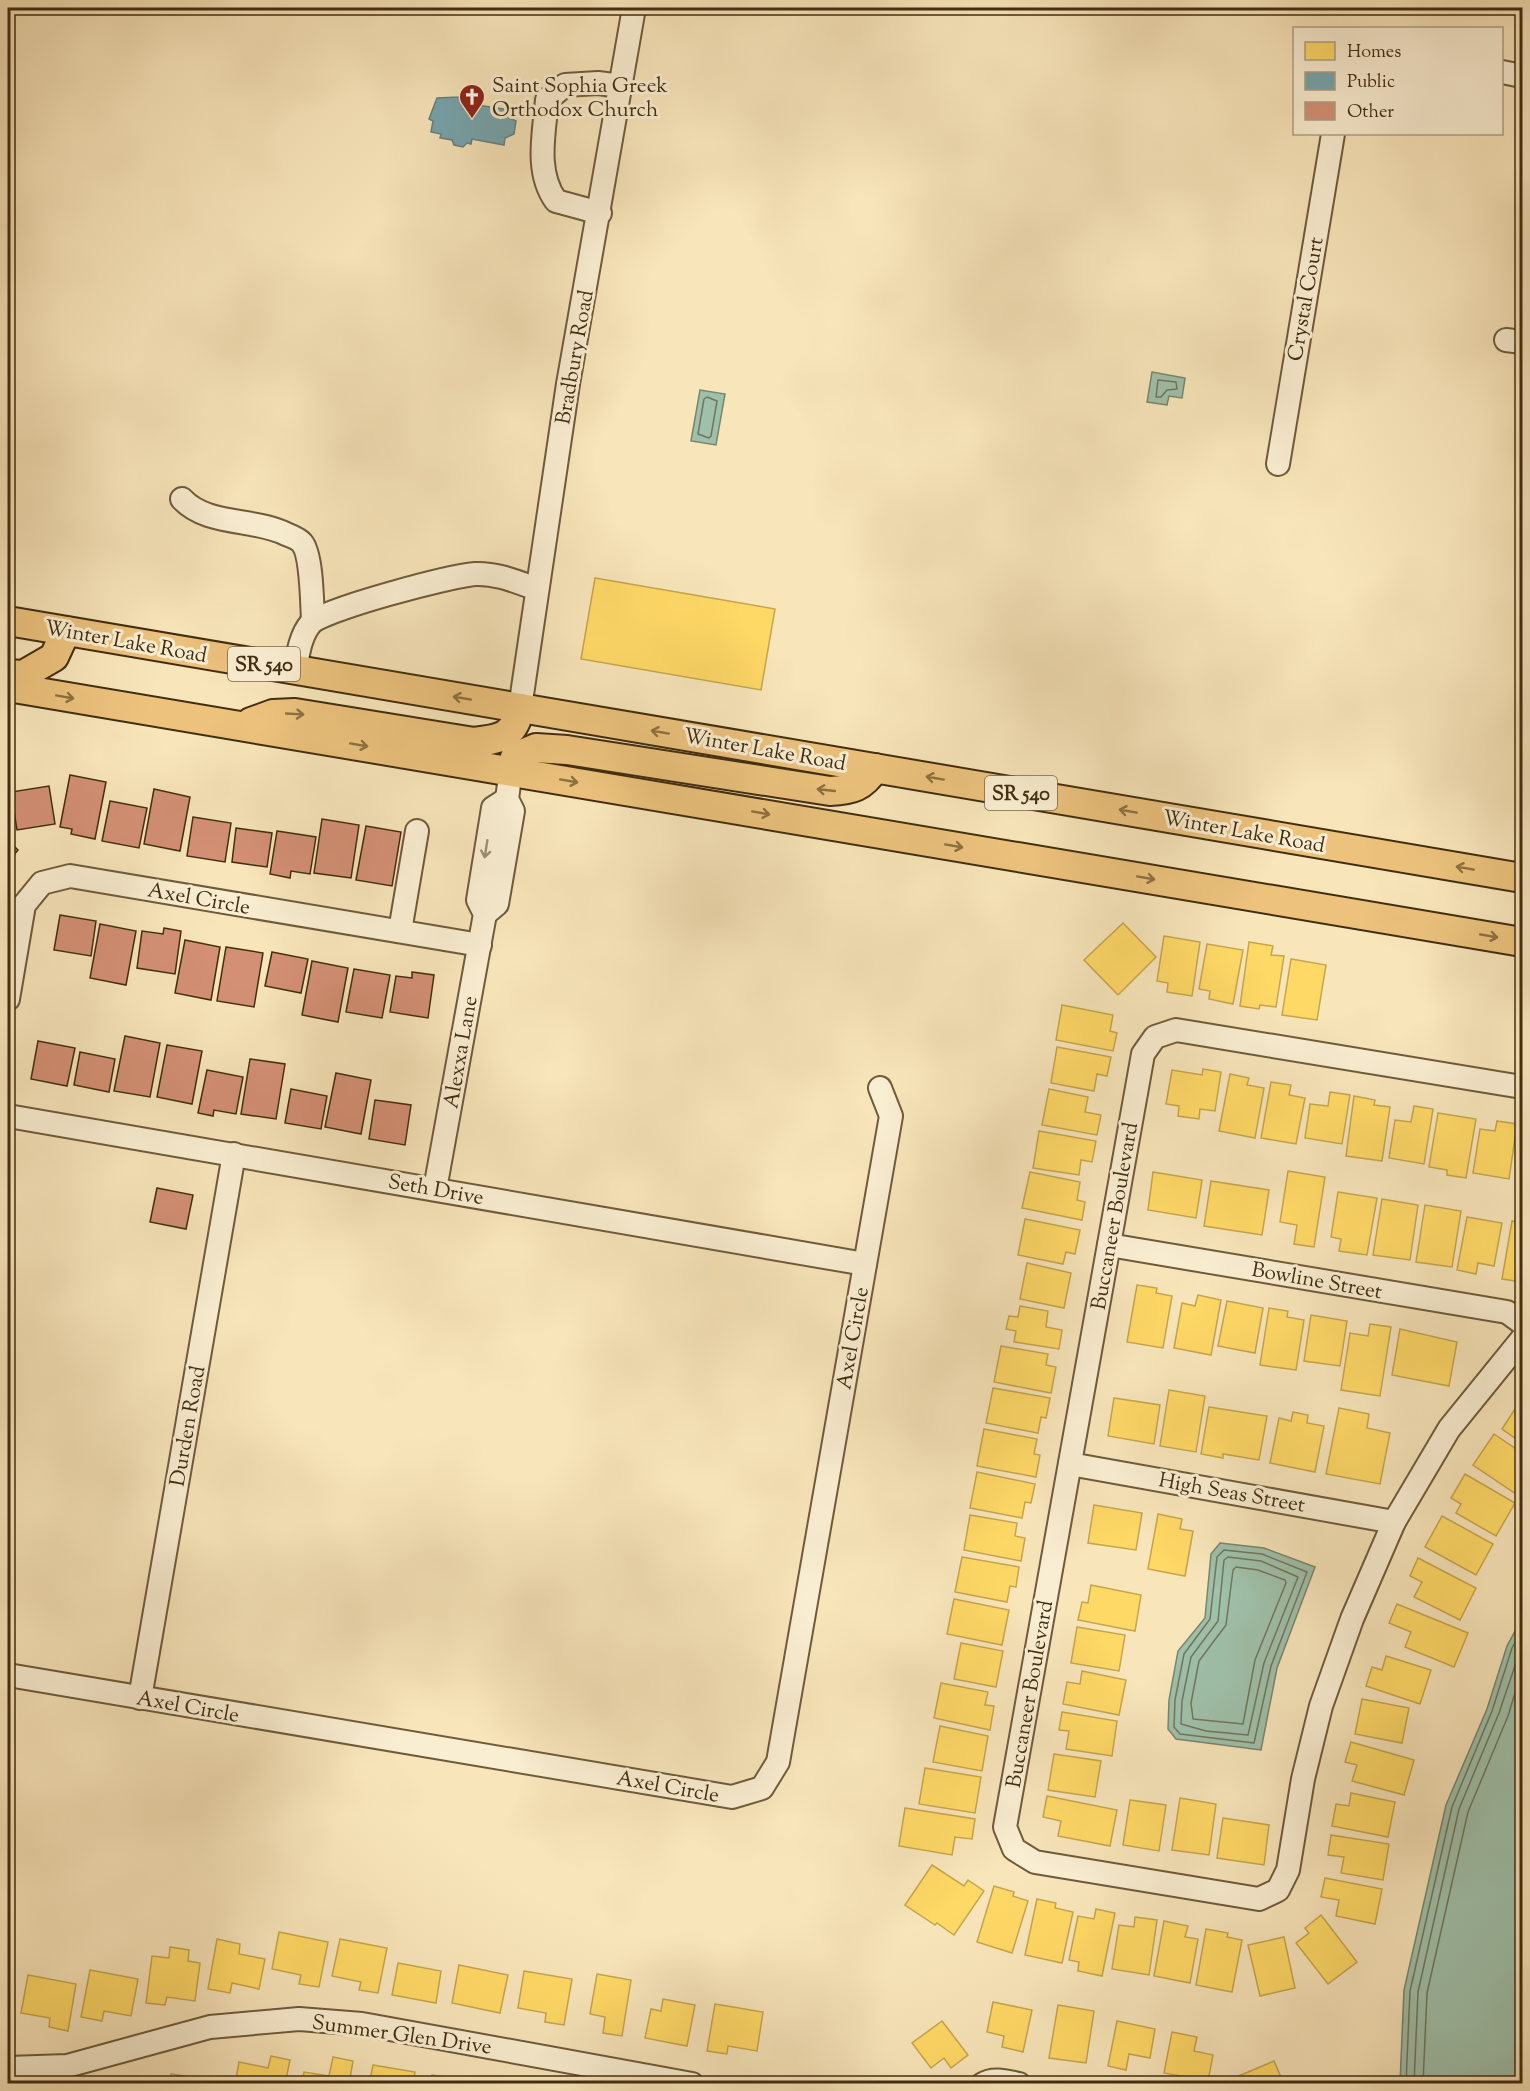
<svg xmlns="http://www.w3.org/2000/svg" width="1530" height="2091" viewBox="0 0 1530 2091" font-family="'Sorts Mill Goudy',serif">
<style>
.water{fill:#9fc0aa;stroke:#79856c;stroke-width:1.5}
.homes{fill:#ffd966;stroke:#c6a54c;stroke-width:1.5}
.public{fill:#76a5af;stroke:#66817f;stroke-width:1.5}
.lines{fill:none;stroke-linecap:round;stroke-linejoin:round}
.shore{stroke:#70765d;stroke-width:1.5}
.building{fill:#d49075;stroke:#412d10;stroke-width:1.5}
.minor-casing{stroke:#6f5b3a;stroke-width:26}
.major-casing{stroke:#412d10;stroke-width:32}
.minor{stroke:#faeed2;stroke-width:22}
.major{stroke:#ecc27d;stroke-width:28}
.oneway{stroke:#8e7041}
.oneway2{stroke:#9e8e71}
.labels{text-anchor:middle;stroke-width:6;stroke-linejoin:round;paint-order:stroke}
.shield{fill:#faeed2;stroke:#78674a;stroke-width:1.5}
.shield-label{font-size:20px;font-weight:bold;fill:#412d10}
.poi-label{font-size:21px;fill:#412d10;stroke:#faeed2;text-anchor:start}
.street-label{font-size:21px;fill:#412d10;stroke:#faeed2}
</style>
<rect width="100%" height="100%" fill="#f8e5ba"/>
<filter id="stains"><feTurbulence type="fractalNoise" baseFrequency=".00333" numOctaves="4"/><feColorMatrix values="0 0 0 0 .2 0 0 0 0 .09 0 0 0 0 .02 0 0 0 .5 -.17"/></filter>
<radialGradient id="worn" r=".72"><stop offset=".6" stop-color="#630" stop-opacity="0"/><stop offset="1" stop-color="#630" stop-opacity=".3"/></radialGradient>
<g class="water">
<polygon points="1152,372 1185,378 1182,398 1169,396 1167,405 1147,402"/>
<polygon points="700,390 725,394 716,445 691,441"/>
<polygon points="1220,1543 1264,1548 1315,1567 1277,1668 1261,1750 1176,1739 1168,1729 1169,1700 1178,1651 1205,1618 1211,1554"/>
<polygon points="1522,1618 1522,2083 1400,2083 1404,1990 1446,1805 1487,1709 1507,1646"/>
</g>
<g class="homes">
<polygon points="595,578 775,609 761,690 581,659"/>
<polygon points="1123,923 1156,957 1118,995 1084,960"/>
<polygon points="1164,936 1200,942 1192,996 1167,992 1168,983 1157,981"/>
<polygon points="1249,942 1273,946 1271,955 1284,956 1276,1007 1260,1005 1259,1009 1240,1006"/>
<polygon points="1207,944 1243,950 1233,1004 1209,999 1210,991 1199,989"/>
<polygon points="1291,959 1326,965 1317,1020 1282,1015"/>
<polygon points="1062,1005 1113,1015 1110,1031 1117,1033 1113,1051 1056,1040"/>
<polygon points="1057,1047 1111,1057 1107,1076 1097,1074 1094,1091 1051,1083"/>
<polygon points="1203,1069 1221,1072 1215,1111 1200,1109 1199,1119 1178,1116 1179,1106 1166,1104 1172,1070 1202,1075"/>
<polygon points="1230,1074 1249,1078 1247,1085 1264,1088 1255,1138 1219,1131"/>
<polygon points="1271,1082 1291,1085 1289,1095 1305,1098 1296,1144 1261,1138"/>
<polygon points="1049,1089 1088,1097 1085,1112 1101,1115 1097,1135 1042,1125"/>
<polygon points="1330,1092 1350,1095 1342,1144 1305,1138 1310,1104 1328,1106"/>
<polygon points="1354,1096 1375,1100 1374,1105 1390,1107 1382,1161 1346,1156"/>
<polygon points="1414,1106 1433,1109 1424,1164 1389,1158 1395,1120 1411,1122"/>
<polygon points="1438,1113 1476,1119 1466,1178 1447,1175 1447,1170 1429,1167"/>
<polygon points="1497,1121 1517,1124 1509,1179 1473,1173 1480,1129 1495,1131"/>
<polygon points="1039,1131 1096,1141 1092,1162 1081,1160 1079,1175 1033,1168"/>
<polygon points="1288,1171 1325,1177 1314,1247 1294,1244 1297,1225 1280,1222"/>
<polygon points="1030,1172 1080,1182 1077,1200 1085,1202 1082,1220 1022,1208"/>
<polygon points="1153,1172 1202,1180 1196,1218 1148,1210"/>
<polygon points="1211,1181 1269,1190 1262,1235 1204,1226"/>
<polygon points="1338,1192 1377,1198 1367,1255 1339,1251 1341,1239 1331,1237"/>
<polygon points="1382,1199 1418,1205 1410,1260 1373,1255"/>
<polygon points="1425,1205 1461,1211 1452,1267 1416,1262"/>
<polygon points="1467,1217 1502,1223 1494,1266 1478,1263 1476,1274 1457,1270"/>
<polygon points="1025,1219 1080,1230 1075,1254 1066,1252 1063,1264 1018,1255"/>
<polygon points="1512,1221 1522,1222 1522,1282 1502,1279"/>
<polygon points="1027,1263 1071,1273 1064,1308 1020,1299"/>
<polygon points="1137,1285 1157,1288 1156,1293 1172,1296 1163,1348 1127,1342"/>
<polygon points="1198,1295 1221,1300 1211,1355 1174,1348 1182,1303 1195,1306"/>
<polygon points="1227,1301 1263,1308 1255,1353 1218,1346"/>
<polygon points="1020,1306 1048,1311 1046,1327 1062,1330 1059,1349 1014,1342 1016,1331 1006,1329 1009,1316 1018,1317"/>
<polygon points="1269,1308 1288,1311 1287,1317 1304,1320 1296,1370 1260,1365"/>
<polygon points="1311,1315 1347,1321 1340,1366 1304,1361"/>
<polygon points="1370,1324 1391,1327 1380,1396 1341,1390 1350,1333 1368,1336"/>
<polygon points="1400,1329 1457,1342 1449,1386 1392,1375"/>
<polygon points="1001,1346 1048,1354 1046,1365 1056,1367 1051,1393 994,1382"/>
<polygon points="993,1388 1050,1398 1046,1418 1041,1417 1038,1433 986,1423"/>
<polygon points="1169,1390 1205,1396 1196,1452 1160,1446"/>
<polygon points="1114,1398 1160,1405 1154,1444 1108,1436"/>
<polygon points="1522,1398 1522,1443 1502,1429"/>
<polygon points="1209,1407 1267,1416 1259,1460 1223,1454 1223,1458 1201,1454"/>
<polygon points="1339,1408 1369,1414 1367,1428 1390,1433 1380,1484 1326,1474"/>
<polygon points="1293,1412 1308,1415 1307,1423 1324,1426 1315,1472 1270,1463 1279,1418 1291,1421"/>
<polygon points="984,1429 1037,1439 1034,1454 1040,1455 1036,1477 977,1466"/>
<polygon points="1494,1434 1522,1453 1522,1498 1473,1465"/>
<polygon points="977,1472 1035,1484 1031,1503 1025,1502 1022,1518 970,1508"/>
<polygon points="1465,1474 1515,1503 1496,1536 1456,1513 1461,1504 1451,1498"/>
<polygon points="1094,1505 1142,1513 1136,1550 1088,1543"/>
<polygon points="1158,1514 1182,1519 1180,1529 1193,1531 1185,1576 1148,1569"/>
<polygon points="970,1515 1017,1523 1015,1536 1025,1538 1021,1561 964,1550"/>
<polygon points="1442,1516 1493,1544 1476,1575 1425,1547"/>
<polygon points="962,1557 1019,1567 1016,1587 1010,1586 1007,1602 955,1592"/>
<polygon points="1418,1558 1476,1588 1460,1620 1414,1597 1422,1582 1410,1576"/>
<polygon points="1091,1585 1141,1595 1135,1631 1078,1620 1082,1602 1088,1603"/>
<polygon points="954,1599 1009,1610 1002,1645 947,1634"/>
<polygon points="1397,1604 1468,1633 1454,1667 1405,1647 1411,1632 1389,1623"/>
<polygon points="1077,1627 1125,1635 1119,1671 1071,1663"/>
<polygon points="961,1643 1003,1651 996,1687 954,1679"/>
<polygon points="1386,1656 1431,1670 1420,1704 1366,1686 1372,1667 1382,1670"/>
<polygon points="1082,1671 1126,1680 1119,1715 1063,1704 1067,1682 1080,1684"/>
<polygon points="941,1683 988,1692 985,1705 994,1706 990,1730 934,1718"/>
<polygon points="1362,1699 1409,1708 1402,1743 1355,1734"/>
<polygon points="1062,1712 1117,1721 1112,1756 1066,1749 1069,1731 1059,1730"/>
<polygon points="940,1726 988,1736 982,1771 933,1762"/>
<polygon points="1351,1742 1414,1760 1404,1795 1352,1781 1357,1765 1345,1762"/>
<polygon points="1054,1754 1101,1761 1095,1797 1048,1790"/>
<polygon points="925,1768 981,1777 975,1813 919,1804"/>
<polygon points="1351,1793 1395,1802 1388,1837 1332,1826 1336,1804 1349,1806"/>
<polygon points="1047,1796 1117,1810 1110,1846 1058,1836 1061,1821 1043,1817"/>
<polygon points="1180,1798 1216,1804 1209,1855 1172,1850"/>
<polygon points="1130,1800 1166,1805 1159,1851 1123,1845"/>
<polygon points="905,1808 975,1819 972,1839 955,1837 952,1855 899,1846"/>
<polygon points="1223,1818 1269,1825 1264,1865 1217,1858"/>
<polygon points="1331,1835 1389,1844 1383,1880 1341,1873 1344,1857 1328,1855"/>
<polygon points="932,1865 964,1886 968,1880 984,1891 954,1935 937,1923 935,1925 905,1905"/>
<polygon points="1325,1878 1382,1889 1375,1924 1336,1916 1339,1900 1321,1897"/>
<polygon points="994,1886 1014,1892 1013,1896 1028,1901 1012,1953 977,1942"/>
<polygon points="1037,1899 1056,1903 1055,1908 1073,1912 1062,1963 1025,1955"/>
<polygon points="1096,1909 1115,1913 1102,1976 1078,1971 1079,1962 1069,1960 1078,1916 1094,1919"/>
<polygon points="1321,1915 1357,1962 1328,1984 1296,1943 1309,1933 1305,1928"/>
<polygon points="1135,1917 1157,1920 1149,1975 1112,1969 1119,1925 1134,1927"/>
<polygon points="1164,1921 1188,1926 1185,1937 1198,1939 1190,1983 1154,1976"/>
<polygon points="1206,1929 1228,1933 1227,1937 1242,1940 1232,1992 1196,1985"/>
<polygon points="279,1932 328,1942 319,1987 299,1984 301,1975 272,1969"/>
<polygon points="1284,1937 1295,1988 1260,1996 1248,1945"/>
<polygon points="217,1939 240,1944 239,1954 265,1959 259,1989 232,1983 230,1993 208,1989"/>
<polygon points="340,1939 387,1948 378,1993 359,1990 361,1982 332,1976"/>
<polygon points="170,1947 189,1950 188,1961 200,1963 195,2001 167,1997 165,2005 146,2003 152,1956 169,1958"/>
<polygon points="398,1963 441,1971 436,2003 392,1995"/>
<polygon points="459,1965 508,1975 500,2013 452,2003"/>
<polygon points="90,1970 138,1979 131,2016 104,2011 102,2021 81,2017"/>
<polygon points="524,1971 572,1979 564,2025 545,2022 546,2013 518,2008"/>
<polygon points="597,1974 631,1980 622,2036 603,2033 605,2017 590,2014"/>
<polygon points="28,1975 76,1984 68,2031 49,2027 50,2018 21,2013"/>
<polygon points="8,1993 13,1994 8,2029"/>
<polygon points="663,1999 695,2005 687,2046 645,2038 651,2009 661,2011"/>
<polygon points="993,2002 1032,2010 1023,2052 1002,2047 1004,2036 987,2032"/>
<polygon points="715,2004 763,2012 757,2051 728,2046 727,2054 707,2051"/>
<polygon points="1058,2005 1094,2011 1086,2063 1049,2058"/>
<polygon points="942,2021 968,2055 951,2068 944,2058 931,2068 912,2043"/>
<polygon points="1117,2021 1155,2029 1150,2058 1129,2054 1126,2070 1108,2066"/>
<polygon points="1172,2032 1197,2037 1194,2051 1213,2055 1208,2081 1164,2073"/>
<polygon points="271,2056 290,2060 285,2084 235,2084 239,2062 268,2068"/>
<polygon points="333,2057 353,2061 349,2084 302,2084 304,2072 329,2076"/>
<polygon points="1274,2061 1284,2084 1236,2084 1234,2078"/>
<polygon points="373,2065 415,2072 413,2084 369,2084"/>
<polygon points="171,2074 191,2077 190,2084 170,2084"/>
<polygon points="432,2075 457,2079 483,2083 430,2084"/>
</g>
<polygon class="public" points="463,92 472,94 478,100 477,105 510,110 509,118 516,121 514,134 505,138 504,145 472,139 471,144 467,143 463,147 454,145 452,140 440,138 441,134 431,132 433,121 429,119 437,98 459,97"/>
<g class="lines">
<g class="shore">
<polygon points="1158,380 1176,382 1177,389 1167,390 1161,397 1156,397"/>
<polygon points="707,397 717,401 711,436 709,438 698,434 704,399"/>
<polygon points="1224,1550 1262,1554 1307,1572 1271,1666 1254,1743 1180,1734 1174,1727 1175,1700 1184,1654 1210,1619 1217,1557"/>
<polygon points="1228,1557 1261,1561 1298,1577 1264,1663 1248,1735 1206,1731 1181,1724 1182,1701 1191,1657 1218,1621 1224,1560"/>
<polygon points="1236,1567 1258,1570 1285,1580 1286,1583 1255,1660 1243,1724 1193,1719 1191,1703 1199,1661 1226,1625 1233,1570"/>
<polyline points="1406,2084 1410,1991 1452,1807 1492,1711 1512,1648 1522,1630"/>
<polyline points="1414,2084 1418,1992 1459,1809 1499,1713 1522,1645"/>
<polyline points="1423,2084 1427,1993 1468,1812 1508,1716 1522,1670"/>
</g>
</g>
<g class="building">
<polygon points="70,775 106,782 95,839 71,834 72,829 60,827"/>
<polygon points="49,786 55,824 17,830 11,792"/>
<polygon points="154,789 190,797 180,851 144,844"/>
<polygon points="110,801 147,808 139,848 102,841"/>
<polygon points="193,817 231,823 225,862 187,856"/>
<polygon points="322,819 359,825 351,878 314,873"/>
<polygon points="366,826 401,832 392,886 356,880"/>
<polygon points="236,828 272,833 267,867 232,862"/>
<polygon points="277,831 316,837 310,874 291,871 290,878 270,874"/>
<polygon points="8,840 18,850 8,862"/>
<polygon points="60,915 96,921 91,956 54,950"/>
<polygon points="100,924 136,931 126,985 90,978"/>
<polygon points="164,928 181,931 175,974 137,968 142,931 163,934"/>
<polygon points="185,940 220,947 211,1000 175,993"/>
<polygon points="226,947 263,953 254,1007 217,1001"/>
<polygon points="272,952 308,959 301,993 265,986"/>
<polygon points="312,961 348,968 338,1022 302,1015"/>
<polygon points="354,969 390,975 382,1018 346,1012"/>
<polygon points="412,972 434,975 428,1018 390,1012 396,976 412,978"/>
<polygon points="125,1036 160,1043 150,1097 114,1091"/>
<polygon points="38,1041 75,1048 67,1086 31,1079"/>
<polygon points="167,1045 202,1051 192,1104 157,1097"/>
<polygon points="80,1052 115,1059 109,1092 74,1085"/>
<polygon points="250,1059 285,1064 276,1119 241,1114"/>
<polygon points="207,1070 243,1077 236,1114 214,1110 213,1116 198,1113"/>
<polygon points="336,1073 371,1080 361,1134 325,1127"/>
<polygon points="291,1089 327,1096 321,1129 285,1123"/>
<polygon points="375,1100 411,1105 405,1145 369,1139"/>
<polygon points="157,1188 193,1195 186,1229 150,1222"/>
</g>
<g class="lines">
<defs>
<g id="minor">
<polyline points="1502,72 1522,76"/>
<path d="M 600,213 L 556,201 C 535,172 544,134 547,100 L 565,85 L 598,83 L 621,86"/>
<polyline points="1506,340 1522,342"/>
<polyline points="1278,464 1333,134"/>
<path d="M 182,499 C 207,526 254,518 286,534 C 291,536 299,539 302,543 C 312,555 312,604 313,621"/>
<path d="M 295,671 C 298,654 300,636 311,623 C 325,609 450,576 475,574 C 497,573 517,582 537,589"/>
<polyline points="520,708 568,384 634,8"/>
<polyline points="485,914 497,904 513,811 507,799 509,784"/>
<polyline points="400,931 417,831"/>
<polyline points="8,999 24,905 42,883 70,876 480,945"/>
<polyline points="1522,1087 1176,1030 1155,1037 1143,1054 1005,1827 1014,1849 1035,1862 1259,1899 1278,1890 1288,1870 1303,1779 1321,1706 1352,1619 1394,1522 1449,1429 1522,1339"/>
<polyline points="8,1116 865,1264"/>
<polyline points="435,1189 485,914 478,900 493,808 507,799"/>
<polyline points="1109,1245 1507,1312 1522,1323"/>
<polyline points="1070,1464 1394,1522"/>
<polyline points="8,1675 732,1797 762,1788 778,1762 891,1116 880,1088"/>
<polyline points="140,1698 234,1154"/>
<polyline points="8,2068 67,2066 210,2027 299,2019 362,2024 692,2084"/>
<path d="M 983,2084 C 994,2077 1008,2082 1019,2084"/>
</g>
<g id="major">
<polyline points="8,621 1522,878"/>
<polyline points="8,674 23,675 54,657 66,631"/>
<polyline points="8,687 1522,942"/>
<path d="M 251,722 L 273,714 L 295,713 L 474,742 C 501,739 514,737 520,708"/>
<path d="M 511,771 L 515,757 L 536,748 L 567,750 L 830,791 C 852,790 863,787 875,768"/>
</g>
</defs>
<use href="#minor" class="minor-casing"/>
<use href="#major" class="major-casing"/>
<use href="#minor" class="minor"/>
<use href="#major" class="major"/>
</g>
<defs><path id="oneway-shaft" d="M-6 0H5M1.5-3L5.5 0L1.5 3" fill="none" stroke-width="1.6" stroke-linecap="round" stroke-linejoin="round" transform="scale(1.5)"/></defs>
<g class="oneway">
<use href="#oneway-shaft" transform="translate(65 697) rotate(10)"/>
<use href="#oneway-shaft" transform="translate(462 698) rotate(-170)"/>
<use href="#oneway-shaft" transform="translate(295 714) rotate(3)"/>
<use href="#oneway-shaft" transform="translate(660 732) rotate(-170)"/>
<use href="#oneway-shaft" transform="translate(359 745) rotate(10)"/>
<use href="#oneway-shaft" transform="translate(935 778) rotate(-170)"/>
<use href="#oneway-shaft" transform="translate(569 781) rotate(10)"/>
<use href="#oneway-shaft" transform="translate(826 790) rotate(-174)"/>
<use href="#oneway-shaft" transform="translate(1128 811) rotate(-170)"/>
<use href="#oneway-shaft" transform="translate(761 813) rotate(10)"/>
<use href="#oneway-shaft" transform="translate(954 846) rotate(10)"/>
<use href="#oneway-shaft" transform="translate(1465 868) rotate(-170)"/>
<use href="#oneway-shaft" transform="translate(1146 878) rotate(10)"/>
<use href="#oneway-shaft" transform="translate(1489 936) rotate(10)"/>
</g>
<use class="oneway2" href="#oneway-shaft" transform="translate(486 849) rotate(99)"/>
<defs>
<symbol id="church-pin" viewBox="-11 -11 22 30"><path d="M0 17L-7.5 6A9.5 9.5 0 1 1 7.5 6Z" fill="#8f2418" stroke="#faeed2"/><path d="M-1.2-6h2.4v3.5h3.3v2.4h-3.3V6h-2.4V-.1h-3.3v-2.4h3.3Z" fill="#fff"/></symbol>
</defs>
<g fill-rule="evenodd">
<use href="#church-pin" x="457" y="82" width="30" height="40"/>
</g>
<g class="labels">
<g class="shield">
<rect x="228" y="647" width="72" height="34" rx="4.5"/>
<rect x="985" y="776" width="72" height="34" rx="4.5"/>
</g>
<g class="shield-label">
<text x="264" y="671">SR 540</text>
<text x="1021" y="800">SR 540</text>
</g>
<g class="poi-label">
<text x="492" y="92">Saint Sophia Greek<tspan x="492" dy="24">Orthodox Church</tspan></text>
</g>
<g class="street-label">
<text transform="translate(1305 299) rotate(-80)" y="7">Crystal Court</text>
<text transform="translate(574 357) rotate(-80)" y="7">Bradbury Road</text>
<text transform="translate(126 641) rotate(10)" y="7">Winter Lake Road</text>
<text transform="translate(765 749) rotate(10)" y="7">Winter Lake Road</text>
<text transform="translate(1244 831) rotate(10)" y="7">Winter Lake Road</text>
<text transform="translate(199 898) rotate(10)" y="7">Axel Circle</text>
<text transform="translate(460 1052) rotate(-80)" y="7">Alexxa Lane</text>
<text transform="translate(436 1189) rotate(10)" y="7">Seth Drive</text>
<text transform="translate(1114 1216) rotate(-80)" y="7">Buccaneer Boulevard</text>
<text transform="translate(1317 1280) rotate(10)" y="7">Bowline Street</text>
<text transform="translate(852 1338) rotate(-80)" y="7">Axel Circle</text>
<text transform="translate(187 1426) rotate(-80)" y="7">Durden Road</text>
<text transform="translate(1232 1492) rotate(10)" y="7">High Seas Street</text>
<text transform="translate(1029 1694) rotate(-80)" y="7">Buccaneer Boulevard</text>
<text transform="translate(188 1706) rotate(10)" y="7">Axel Circle</text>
<text transform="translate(668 1786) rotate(10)" y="7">Axel Circle</text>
<text transform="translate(402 2034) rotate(8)" y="7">Summer Glen Drive</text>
</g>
</g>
<rect width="1530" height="2091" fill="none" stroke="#f8e5ba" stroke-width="30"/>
<rect x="9" y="9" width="1512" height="2073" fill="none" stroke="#412d10" stroke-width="3"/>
<rect x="15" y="15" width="1500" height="2061" fill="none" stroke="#412d10" stroke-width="1.5"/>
<rect x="1293" y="27" width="210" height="108" fill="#faeed2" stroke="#b0a184" stroke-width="1.5"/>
<rect x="1305" y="42" width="30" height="18" fill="#ffd966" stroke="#b0a184" stroke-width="1.5"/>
<text x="1347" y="57" font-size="18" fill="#412d10">Homes</text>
<rect x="1305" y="72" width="30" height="18" fill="#76a5af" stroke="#b0a184" stroke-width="1.5"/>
<text x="1347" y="87" font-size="18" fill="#412d10">Public</text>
<rect x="1305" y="102" width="30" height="18" fill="#d49075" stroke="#b0a184" stroke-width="1.5"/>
<text x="1347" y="117" font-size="18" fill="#412d10">Other</text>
<rect width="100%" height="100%" filter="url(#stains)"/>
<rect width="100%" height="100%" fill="url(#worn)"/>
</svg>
